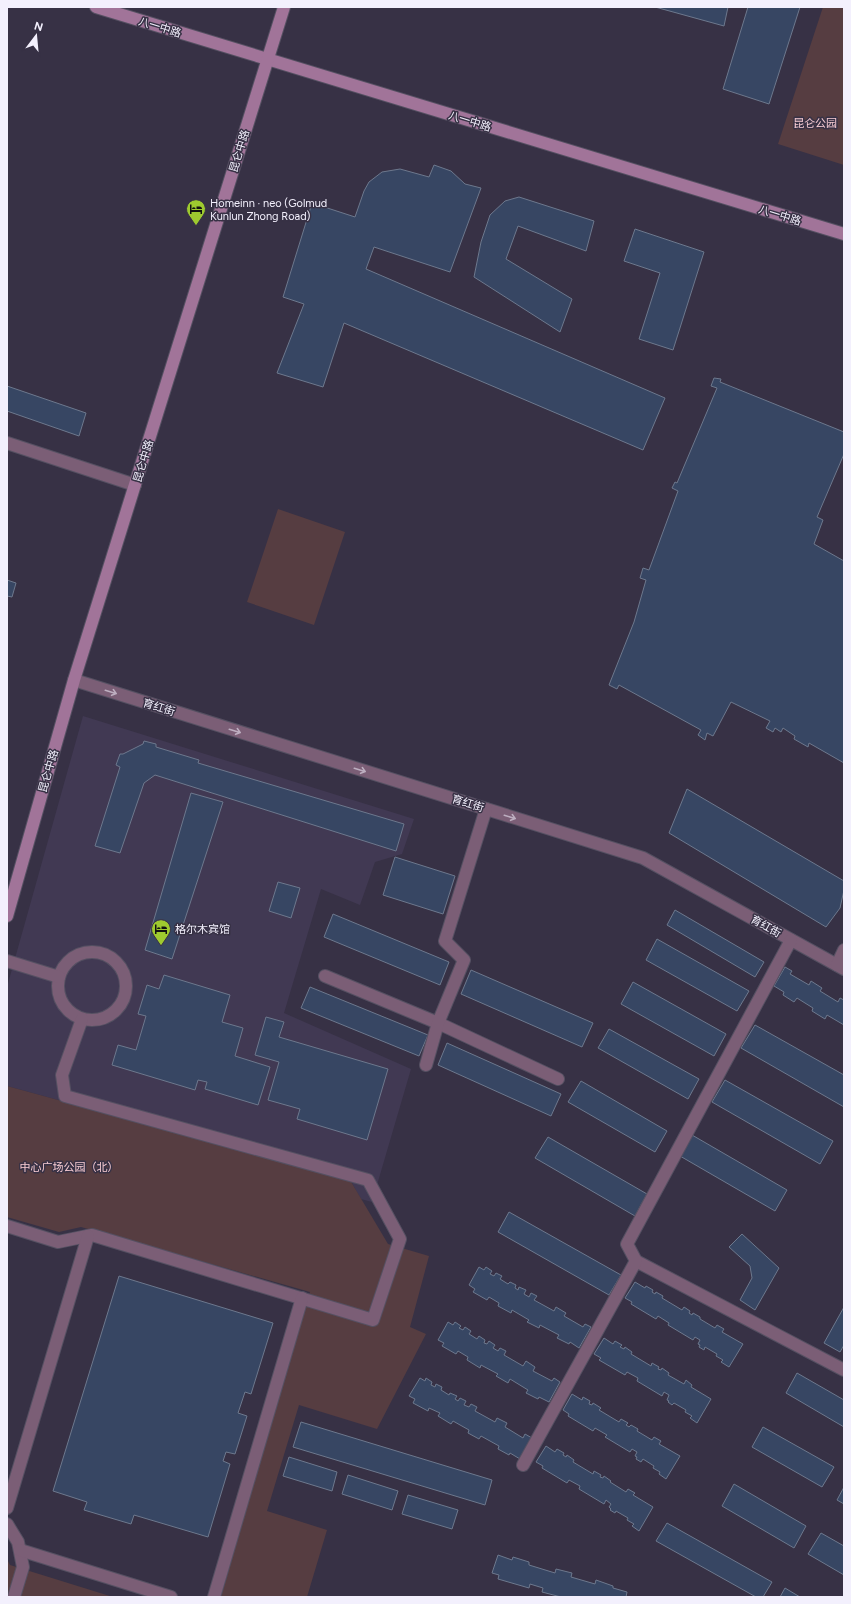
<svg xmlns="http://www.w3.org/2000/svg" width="851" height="1604" viewBox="0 0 851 1604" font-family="Figtree,'Noto Sans SC',sans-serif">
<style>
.built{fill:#413953}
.green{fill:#563d41}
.building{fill:#374663;stroke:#6d788d}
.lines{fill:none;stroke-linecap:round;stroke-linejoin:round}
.street-casing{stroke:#555062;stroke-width:14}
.secondary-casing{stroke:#555062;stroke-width:14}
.street{stroke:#7b5e76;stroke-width:12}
.secondary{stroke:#a17499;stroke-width:12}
.oneway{stroke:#bdaec0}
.labels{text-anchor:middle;stroke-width:3;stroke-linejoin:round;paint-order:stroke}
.street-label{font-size:11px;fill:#f3f0fd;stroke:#373145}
.park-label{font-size:11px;fill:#f8ccd3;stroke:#373145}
.poi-label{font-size:11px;fill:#f3f0fd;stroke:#373145;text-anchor:start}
</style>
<rect width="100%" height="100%" fill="#373145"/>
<polygon class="built" points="83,716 414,819 402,854 375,862 360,905 321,889 284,1013 411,1069 372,1202 361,1199 350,1180 7,1086 7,987"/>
<g class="green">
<polygon points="823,7 844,7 844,165 778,144"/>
<polygon points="278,509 345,532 314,625 247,602"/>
<polygon points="7,1086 350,1180 388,1244 429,1256 410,1327 426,1334 377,1429 299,1405 267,1511 327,1530 307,1597 221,1597 282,1382 310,1292 81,1227 59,1232 7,1217"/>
<polygon points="7,1559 10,1565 113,1597 7,1597"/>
</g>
<g class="building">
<polygon points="655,7 728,7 724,26"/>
<polygon points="748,7 800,7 769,104 723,89"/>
<polygon points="434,165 451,171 465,184 481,188 450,272 374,247 366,269 665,398 643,450 344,323 323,387 277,373 304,304 283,297 312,203 355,217 364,191 369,182 382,172 400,169 429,177"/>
<polygon points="519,197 594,221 586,251 518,226 506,259 572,299 560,332 474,277 481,242 490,215 505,201"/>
<polygon points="635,229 704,252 673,350 639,339 660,273 624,261"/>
<polygon points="714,378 721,379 720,382 844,432 844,454 817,517 823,520 814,544 844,561 844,763 809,743 808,747 794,739 795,736 783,728 781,732 775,728 773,732 766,728 770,721 731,702 713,736 707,733 705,740 698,735 701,730 619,685 617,689 609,685 634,622 646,580 640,578 643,568 649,570 678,491 672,488 675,482 677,483 717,388 711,386"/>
<polygon points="7,386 86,413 79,436 7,411"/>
<polygon points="7,580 16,583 12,597 7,596 7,598"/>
<polygon points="144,741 156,744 156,747 199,760 198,763 404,824 396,851 155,775 144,783 120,853 95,846 120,767 116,765 120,754 123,754 143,744"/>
<polygon points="687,789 844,881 844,890 840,908 826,927 669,833"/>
<polygon points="191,793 223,802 172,959 145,950"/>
<polygon points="395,857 455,876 443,914 383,895"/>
<polygon points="278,882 300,888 291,918 269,911"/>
<polygon points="675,910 764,962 755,977 667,925"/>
<polygon points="333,914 449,962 440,985 324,937"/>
<polygon points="657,939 749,991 737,1011 646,960"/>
<polygon points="785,967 792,971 790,974 809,985 811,981 822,988 820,991 838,1002 840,998 844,1000 844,1025 827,1015 825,1019 812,1011 813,1008 797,998 794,1002 783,995 784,992 774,986"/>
<polygon points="471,970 593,1023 582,1047 461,994"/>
<polygon points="164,975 230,995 222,1022 243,1028 235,1056 270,1067 258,1105 205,1089 207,1082 198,1080 195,1090 112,1065 118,1045 136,1050 146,1016 138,1014 147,985 159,989"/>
<polygon points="633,982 726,1034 714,1056 621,1004"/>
<polygon points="310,987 428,1035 419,1056 301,1008"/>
<polygon points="266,1017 284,1022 279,1037 388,1069 367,1140 297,1119 300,1109 268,1100 279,1062 255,1055"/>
<polygon points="755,1025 844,1075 844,1107 741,1048"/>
<polygon points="609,1029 699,1079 688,1099 598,1048"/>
<polygon points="447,1043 561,1094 551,1116 438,1065"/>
<polygon points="725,1080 833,1141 820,1164 712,1102"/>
<polygon points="581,1081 667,1131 655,1152 568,1102"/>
<polygon points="692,1135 787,1190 775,1211 680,1156"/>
<polygon points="548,1137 647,1194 635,1216 535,1158"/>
<polygon points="509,1212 621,1275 609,1295 498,1232"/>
<polygon points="742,1234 779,1268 755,1310 740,1300 752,1278 750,1266 729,1247"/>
<polygon points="479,1267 484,1270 486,1267 492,1271 490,1274 494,1276 496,1273 502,1276 500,1279 508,1284 510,1282 516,1285 515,1288 518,1290 519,1287 526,1290 524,1294 529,1297 531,1293 537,1296 534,1300 554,1311 556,1307 566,1313 564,1316 583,1327 585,1324 591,1327 579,1348 570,1342 569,1344 557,1338 559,1335 540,1325 539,1328 527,1322 529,1320 512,1310 511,1313 498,1306 499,1303 489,1297 487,1300 473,1292 475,1289 469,1285"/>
<polygon points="119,1276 273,1323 251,1394 245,1392 238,1413 247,1416 235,1454 226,1452 223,1461 230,1464 208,1537 134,1515 131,1524 84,1510 87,1502 53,1491"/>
<polygon points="635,1282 645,1288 646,1286 653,1290 652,1292 655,1294 656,1292 663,1296 662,1298 682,1310 684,1307 690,1311 689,1313 692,1315 693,1313 700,1317 700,1319 715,1328 717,1325 724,1329 722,1332 743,1344 729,1367 721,1362 723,1360 716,1356 717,1354 705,1347 704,1350 699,1347 700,1345 698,1344 700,1340 695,1337 693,1340 668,1325 669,1323 658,1316 656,1319 631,1304 632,1302 625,1298"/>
<polygon points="844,1307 844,1345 840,1352 824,1343"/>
<polygon points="448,1322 453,1325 455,1322 461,1326 459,1328 463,1330 465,1327 471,1331 469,1334 477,1339 479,1336 485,1340 484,1343 487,1344 489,1341 495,1345 493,1348 498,1351 500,1348 506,1351 504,1355 523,1366 526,1361 535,1367 533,1371 552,1381 554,1378 560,1382 549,1402 539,1397 538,1399 526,1393 528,1390 510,1379 508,1383 496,1376 498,1374 481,1365 480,1368 467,1360 468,1357 458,1351 456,1354 442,1346 444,1343 438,1340"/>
<polygon points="604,1338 613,1344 615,1341 622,1345 620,1347 624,1349 625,1347 632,1352 631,1354 651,1366 652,1363 659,1367 658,1369 661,1370 662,1368 669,1373 668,1375 684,1384 686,1380 692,1385 691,1387 711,1399 697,1423 690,1418 692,1416 685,1412 686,1410 674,1403 672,1405 668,1402 669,1401 667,1400 669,1395 664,1392 662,1396 637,1381 638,1378 627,1372 625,1375 599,1360 601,1358 594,1354"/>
<polygon points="797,1373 844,1400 844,1427 786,1393"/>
<polygon points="420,1378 425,1381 426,1378 432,1382 431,1385 435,1387 436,1384 442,1387 441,1390 449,1395 450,1393 457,1396 455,1399 458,1401 460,1398 466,1401 464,1405 469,1407 471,1404 477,1407 475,1411 495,1422 497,1418 507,1423 505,1427 523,1438 525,1434 532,1438 520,1459 510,1453 509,1455 498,1449 499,1446 481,1436 479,1439 468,1433 469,1430 453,1421 451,1424 438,1416 440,1413 429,1408 428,1411 413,1403 415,1399 409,1396"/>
<polygon points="572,1394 582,1400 583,1397 590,1401 589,1404 592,1405 593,1403 601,1408 599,1410 619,1422 621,1419 628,1423 626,1425 629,1427 631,1425 638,1429 637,1431 652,1440 654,1437 661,1441 659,1444 680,1456 666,1479 659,1474 660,1472 653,1468 654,1466 643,1459 641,1462 636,1459 637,1457 635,1456 637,1452 632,1449 630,1452 605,1437 607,1435 595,1428 593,1431 568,1416 569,1414 563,1410"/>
<polygon points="301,1422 492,1480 485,1505 293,1447"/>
<polygon points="763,1427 834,1467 822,1487 752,1447"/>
<polygon points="546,1446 555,1452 557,1449 564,1453 563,1455 566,1457 567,1455 574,1460 573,1462 593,1474 594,1471 601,1475 600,1477 603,1478 604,1476 611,1481 610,1482 626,1492 628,1489 635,1493 633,1495 653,1507 639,1531 632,1526 634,1524 627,1520 628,1518 616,1511 615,1513 610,1510 611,1509 609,1507 611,1504 606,1500 604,1504 579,1489 580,1486 569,1480 567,1483 542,1468 543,1466 536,1462"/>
<polygon points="289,1457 337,1472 332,1491 283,1476"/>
<polygon points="348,1475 398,1491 392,1510 342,1494"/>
<polygon points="734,1484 806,1526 794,1548 722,1506"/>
<polygon points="844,1487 844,1504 837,1500"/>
<polygon points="408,1495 458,1510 452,1529 402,1514"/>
<polygon points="667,1523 772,1582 763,1597 756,1597 656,1541"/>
<polygon points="821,1533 844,1546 844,1575 808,1554"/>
<polygon points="498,1555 512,1560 513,1557 529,1562 529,1565 555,1573 556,1569 572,1573 571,1577 595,1584 596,1580 613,1586 613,1588 627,1592 626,1597 561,1597 542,1592 543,1588 530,1584 529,1588 498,1579 499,1575 492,1573"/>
<polygon points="785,1588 800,1597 780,1597"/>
</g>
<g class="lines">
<defs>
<g id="street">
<polyline points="7,443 135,485"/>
<polyline points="74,680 643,858 844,969"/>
<circle cx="92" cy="986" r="34"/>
<polyline points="7,961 59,977"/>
<polyline points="837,965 844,950"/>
<polyline points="325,976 438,1023 558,1079"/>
<polyline points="426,1065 438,1023 464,960 445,941 486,809"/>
<polyline points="7,1226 58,1242 92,1235 373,1320 400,1239 368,1180 65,1096 62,1075 82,1019"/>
<polyline points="636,1261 844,1370"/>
<polyline points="523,1465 636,1261 627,1244 791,940"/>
<polyline points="7,1508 88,1236"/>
<polyline points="7,1524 18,1542 23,1567 14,1597"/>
<polyline points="20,1550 171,1597"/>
<polyline points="214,1597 302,1298"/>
</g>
<g id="secondary">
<polyline points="96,7 844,234"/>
<polyline points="7,916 74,680 284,7"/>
</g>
</defs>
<use href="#street" class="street-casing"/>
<use href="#secondary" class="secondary-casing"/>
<use href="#street" class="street"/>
<use href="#secondary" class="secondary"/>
</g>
<defs><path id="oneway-shaft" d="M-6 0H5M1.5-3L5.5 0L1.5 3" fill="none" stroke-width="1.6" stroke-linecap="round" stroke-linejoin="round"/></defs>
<g class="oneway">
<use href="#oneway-shaft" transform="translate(111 692) rotate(17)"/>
<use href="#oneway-shaft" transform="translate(235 731) rotate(17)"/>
<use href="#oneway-shaft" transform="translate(360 770) rotate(17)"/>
<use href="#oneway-shaft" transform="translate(510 817) rotate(17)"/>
</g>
<defs>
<symbol id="hotel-pin" viewBox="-11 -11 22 30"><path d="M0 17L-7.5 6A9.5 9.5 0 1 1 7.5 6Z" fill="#9eca2f" stroke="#373145"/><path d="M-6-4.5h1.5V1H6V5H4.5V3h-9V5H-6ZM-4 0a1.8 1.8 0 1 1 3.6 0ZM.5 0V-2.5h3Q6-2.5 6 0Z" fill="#111"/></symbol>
</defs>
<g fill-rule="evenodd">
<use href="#hotel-pin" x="185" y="198" width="22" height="30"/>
<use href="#hotel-pin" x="150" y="918" width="22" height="30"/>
</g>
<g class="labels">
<g class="street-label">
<text transform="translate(160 27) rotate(17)" y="4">八一中路</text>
<text transform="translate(470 121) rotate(17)" y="4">八一中路</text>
<text transform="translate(239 151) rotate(-73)" y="4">昆仑中路</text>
<text transform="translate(780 215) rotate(17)" y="4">八一中路</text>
<text transform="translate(143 461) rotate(-73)" y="4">昆仑中路</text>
<text transform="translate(159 707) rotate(17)" y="4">育红街</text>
<text transform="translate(48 771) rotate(-74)" y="4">昆仑中路</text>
<text transform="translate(468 803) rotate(17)" y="4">育红街</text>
<text transform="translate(766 926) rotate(29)" y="4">育红街</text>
</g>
<g class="park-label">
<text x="815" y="127">昆仑公园</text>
<text x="69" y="1171">中心广场公园（北）</text>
</g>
<g class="poi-label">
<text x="210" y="207">Homeinn · neo (Golmud<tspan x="210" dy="13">Kunlun Zhong Road)</tspan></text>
<text x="175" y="933">格尔木宾馆</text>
</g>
</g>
<rect width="851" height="1604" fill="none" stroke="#f3f0fd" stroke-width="16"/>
<g transform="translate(36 36) rotate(16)" stroke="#373145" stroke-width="3" paint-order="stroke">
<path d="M0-3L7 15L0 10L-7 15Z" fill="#f3f0fd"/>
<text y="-6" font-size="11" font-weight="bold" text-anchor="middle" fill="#f3f0fd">N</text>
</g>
</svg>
